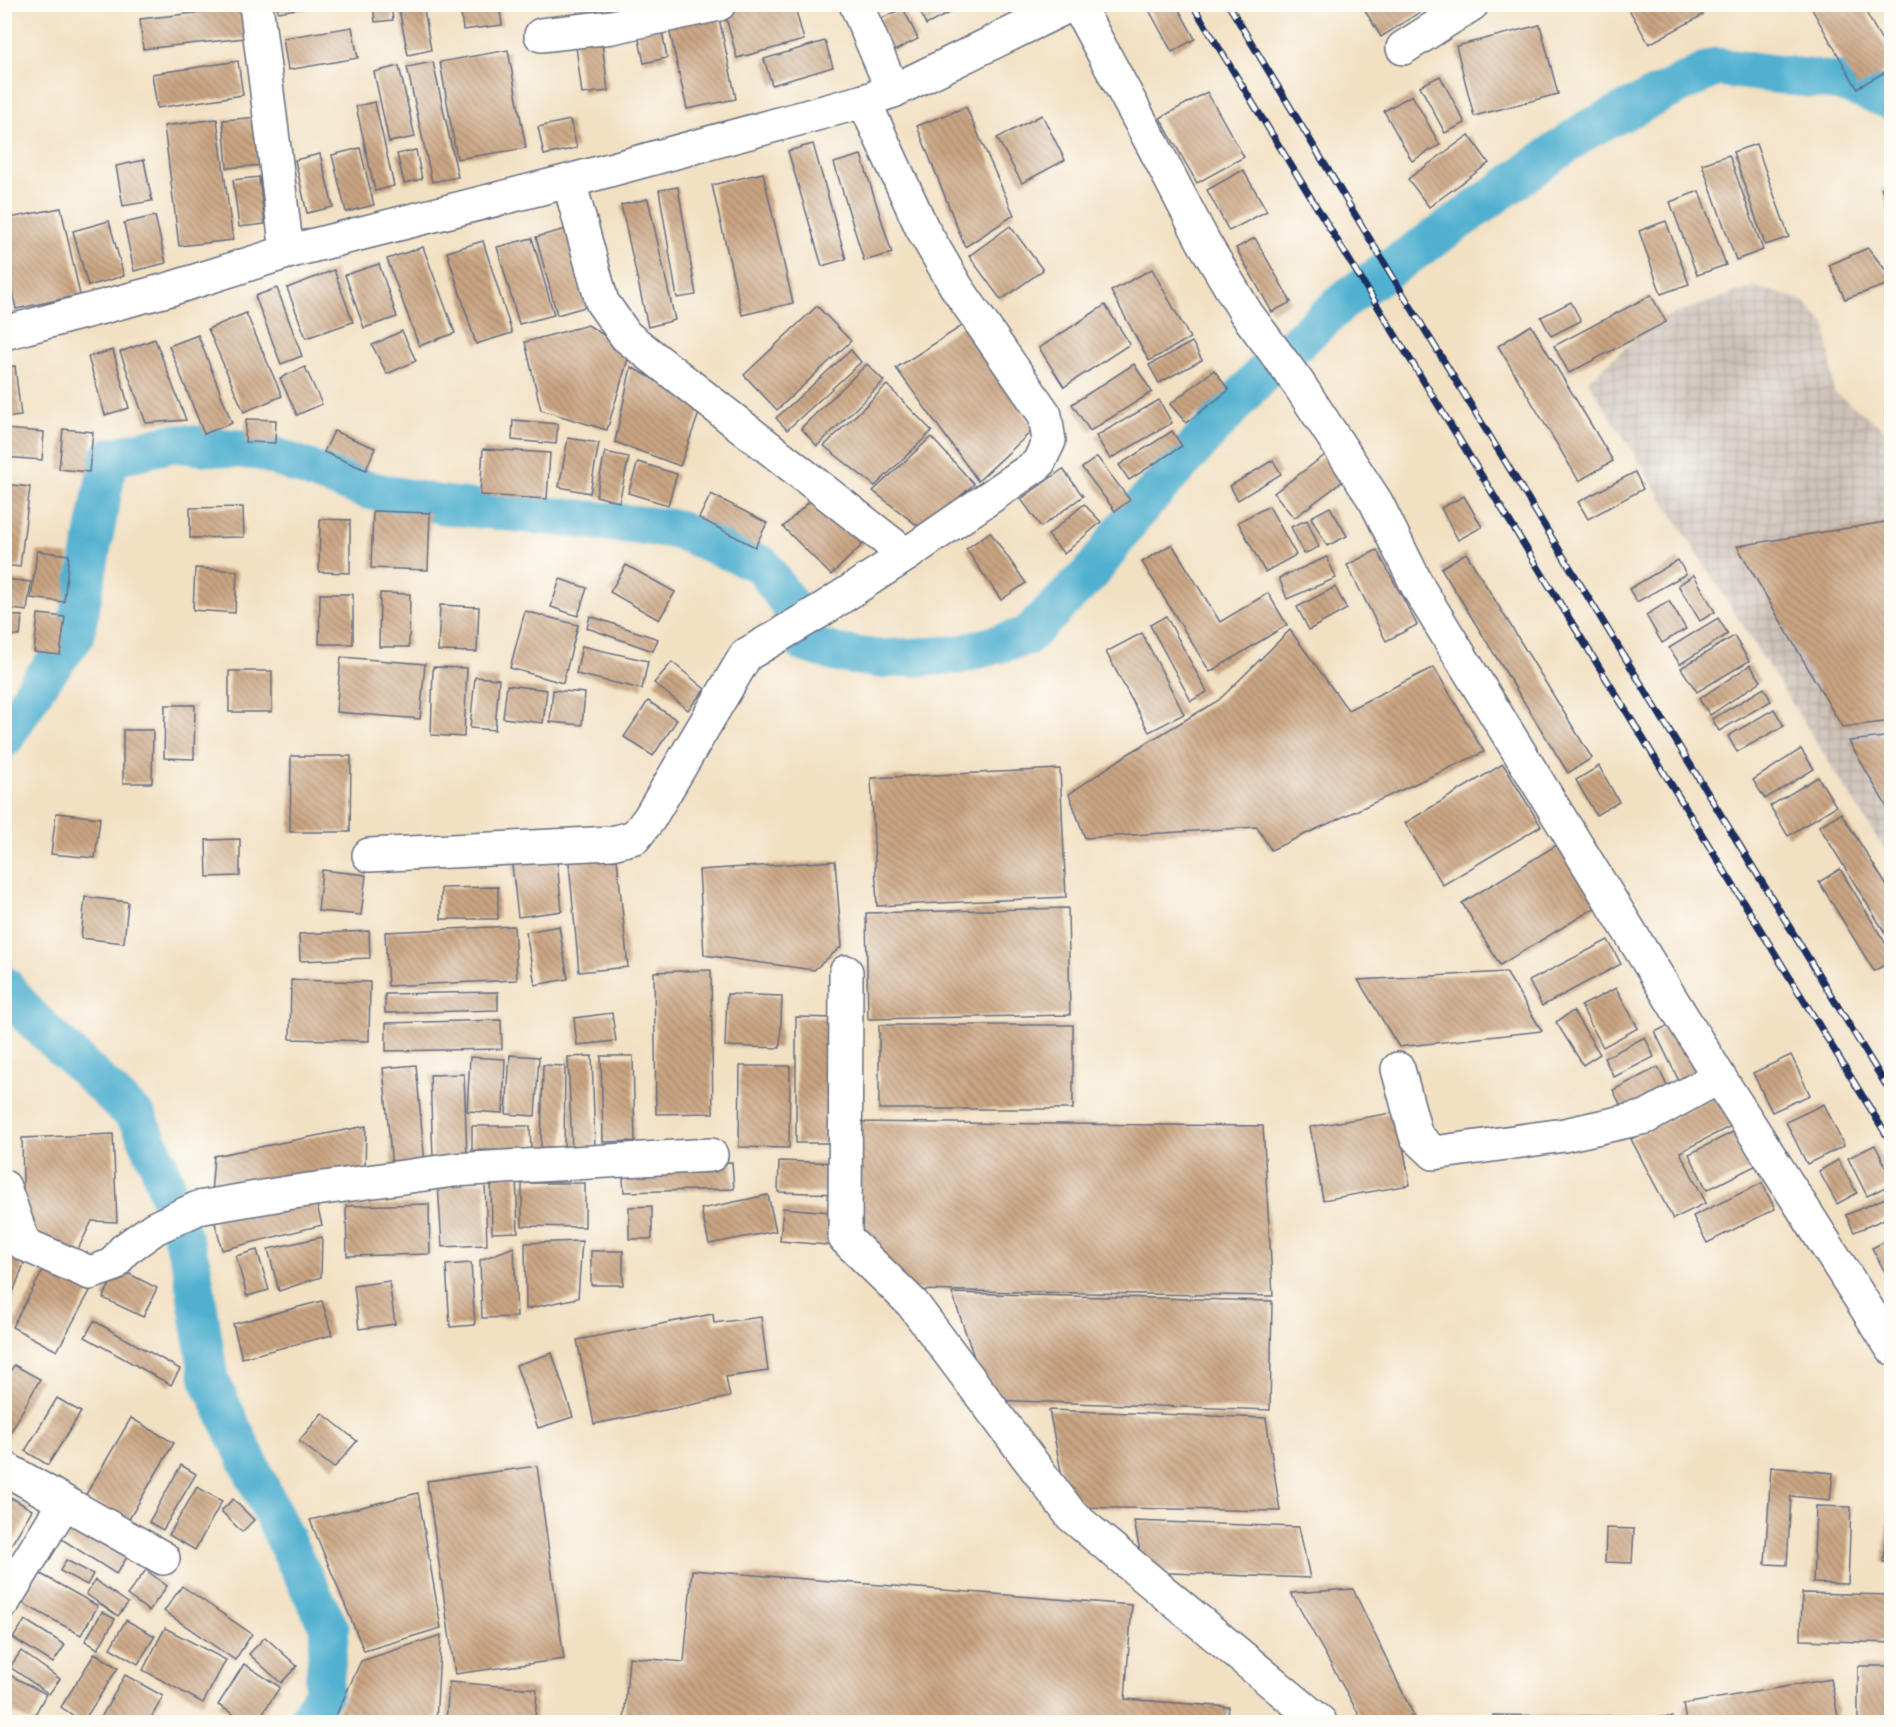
<svg xmlns="http://www.w3.org/2000/svg" width="1896" height="1727" viewBox="0 0 1896 1727" font-family="'Architects Daughter',sans-serif">
<style>
.industrial{fill:url(#industrial-grid)}
.lines{fill:none;stroke-linecap:round;stroke-linejoin:round}
.canal{stroke:#51b0d0;stroke-width:39}
.building{fill:url(#building-back-hatch)}
.minor-casing{stroke:#666d81;stroke-width:36}
.minor{stroke:#fff;stroke-width:33}
.rail-casing{stroke:#1b2f5e;stroke-width:7}
.rail{stroke:#fdfcf7;stroke-width:4.5;stroke-dasharray:14;stroke-linecap:butt}
</style>
<defs>
<pattern id="industrial-grid" width="8" height="8" patternUnits="userSpaceOnUse" patternTransform="scale(1.5)"><rect width="8" height="8" fill="#cdc2b9"/><path d="M0 4h8M4 0v8" fill="none" stroke="#afa7a1"/></pattern>
<pattern id="building-back-hatch" width="6" height="6" patternUnits="userSpaceOnUse" patternTransform="scale(1.5)"><rect width="6" height="6" fill="#caa481"/><path d="M-1 5l2 2M0 0l6 6M5-1l2 2" fill="none" stroke="#a3866d"/></pattern>
</defs>
<rect width="100%" height="100%" fill="#fdfcf7"/>
<filter id="ink" filterUnits="userSpaceOnUse"><feTurbulence type="fractalNoise" baseFrequency=".0167" numOctaves="2"/><feDisplacementMap in="SourceGraphic" scale="12" xChannelSelector="R" yChannelSelector="G"/><feConvolveMatrix kernelMatrix="1 2 1 2 8 2 1 2 1" color-interpolation-filters="sRGB"/></filter>
<filter id="wash" filterUnits="userSpaceOnUse"><feTurbulence type="fractalNoise" baseFrequency=".008" numOctaves="4" result="noise"/><feDisplacementMap in="SourceGraphic" scale="24" xChannelSelector="R" yChannelSelector="G"/><feGaussianBlur stdDeviation="1.35" result="paint"/><feColorMatrix in="noise" values="0 0 0 0 0 0 0 0 0 0 0 0 0 0 0 0 0 1.4 0 .05"/><feComposite in="paint" operator="in"/></filter>
<g filter="url(#wash)">
<rect width="100%" height="100%" fill="#f2e0c2"/>
<polygon class="industrial" points="1754,286 1804,301 1826,326 1834,392 1891,434 1891,860 1588,381 1655,321"/>
<g class="lines">
<g class="canal">
<polyline points="4,739 36,687 75,636 109,458 172,443 260,451 367,490 442,505 676,529 762,565 789,604 804,643 836,653 878,659 958,655 1027,636 1092,572 1134,515 1264,372 1348,297 1446,230 1588,129 1716,67 1840,82 1892,101"/>
<polyline points="4,985 29,1016 138,1119 158,1162 192,1267 209,1379 289,1548 330,1629 323,1694 306,1722"/>
</g>
</g>
<g id="blocks">
<g class="building">
<polygon points="277,4 318,4 318,6 278,12"/>
<polygon points="373,4 391,4 393,20 375,22"/>
<polygon points="398,4 423,4 431,50 408,55"/>
<polygon points="460,4 499,4 502,25 463,30"/>
<polygon points="576,4 596,4 598,18 579,21"/>
<polygon points="609,4 634,4 634,7 610,11"/>
<polygon points="759,4 794,4 804,40 737,58 725,14"/>
<polygon points="917,4 957,4 959,8 926,25"/>
<polygon points="1156,4 1176,4 1195,39 1172,52 1148,8"/>
<polygon points="1361,4 1433,4 1381,37"/>
<polygon points="1626,4 1697,4 1703,15 1649,44"/>
<polygon points="1809,4 1861,4 1892,58 1892,68 1857,88"/>
<polygon points="1003,5 1019,5 1006,11"/>
<polygon points="242,8 245,38 143,49 140,19"/>
<polygon points="903,8 918,39 894,51 878,20"/>
<polygon points="718,13 736,99 687,109 668,24"/>
<polygon points="660,20 667,58 644,63 636,25"/>
<polygon points="1540,25 1558,94 1474,116 1456,46"/>
<polygon points="352,27 358,58 288,70 283,38"/>
<polygon points="601,34 608,91 582,94 575,38"/>
<polygon points="825,41 833,67 772,85 764,59"/>
<polygon points="508,50 526,148 457,159 440,62"/>
<polygon points="238,61 243,95 157,108 152,74"/>
<polygon points="433,62 458,177 432,182 407,67"/>
<polygon points="399,66 415,137 389,142 374,72"/>
<polygon points="1440,76 1465,123 1445,133 1420,86"/>
<polygon points="1207,92 1244,157 1197,183 1160,118"/>
<polygon points="1412,95 1440,145 1412,161 1384,111"/>
<polygon points="375,102 394,186 375,191 356,106"/>
<polygon points="966,107 1014,215 965,247 917,126"/>
<polygon points="1042,115 1065,160 1022,183 997,138"/>
<polygon points="260,117 264,165 227,168 223,120"/>
<polygon points="217,119 233,240 179,246 164,126"/>
<polygon points="570,120 577,148 544,155 538,127"/>
<polygon points="1469,135 1489,163 1429,207 1408,179"/>
<polygon points="813,144 846,259 822,266 788,151"/>
<polygon points="1756,144 1789,237 1765,245 1733,152"/>
<polygon points="360,148 374,205 346,212 332,155"/>
<polygon points="416,150 422,179 404,183 397,154"/>
<polygon points="320,154 333,207 307,213 295,160"/>
<polygon points="861,155 892,253 864,261 834,163"/>
<polygon points="1729,155 1763,250 1736,260 1702,164"/>
<polygon points="144,160 152,201 123,206 116,166"/>
<polygon points="1243,170 1267,211 1229,231 1207,190"/>
<polygon points="763,173 793,303 742,315 712,185"/>
<polygon points="259,177 265,224 239,227 233,180"/>
<polygon points="1892,184 1892,214 1891,214 1881,188"/>
<polygon points="678,187 696,295 677,298 659,190"/>
<polygon points="1699,191 1726,265 1697,275 1670,202"/>
<polygon points="648,199 675,320 648,327 621,205"/>
<polygon points="61,208 80,295 16,309 4,251 4,219"/>
<polygon points="155,216 166,263 134,271 124,223"/>
<polygon points="109,221 124,276 88,286 73,231"/>
<polygon points="1666,221 1689,284 1661,294 1639,231"/>
<polygon points="1010,226 1043,270 1001,300 969,256"/>
<polygon points="570,228 592,305 557,315 536,237"/>
<polygon points="532,238 554,315 519,324 497,247"/>
<polygon points="1255,238 1291,302 1272,312 1236,248"/>
<polygon points="483,241 512,333 476,344 447,252"/>
<polygon points="423,247 455,333 419,346 387,259"/>
<polygon points="1868,248 1892,278 1892,283 1845,299 1829,265"/>
<polygon points="379,264 397,317 364,328 345,275"/>
<polygon points="1152,269 1190,338 1149,361 1111,291"/>
<polygon points="334,270 353,322 306,338 287,288"/>
<polygon points="277,288 302,356 281,364 255,296"/>
<polygon points="1651,295 1666,322 1569,373 1554,346"/>
<polygon points="1571,302 1581,321 1551,336 1541,317"/>
<polygon points="1105,305 1130,344 1064,387 1039,348"/>
<polygon points="817,306 851,341 777,410 744,375"/>
<polygon points="246,313 282,396 244,412 208,329"/>
<polygon points="965,324 1034,429 978,481 896,368"/>
<polygon points="588,325 630,352 607,430 541,410 525,342"/>
<polygon points="1531,325 1613,461 1579,481 1498,346"/>
<polygon points="402,331 416,361 387,374 372,345"/>
<polygon points="198,335 232,423 204,434 169,346"/>
<polygon points="155,339 186,420 146,423 120,352"/>
<polygon points="1192,342 1202,360 1159,383 1149,365"/>
<polygon points="113,350 129,408 105,415 88,357"/>
<polygon points="851,350 861,362 787,430 776,418"/>
<polygon points="867,364 884,381 817,446 801,428"/>
<polygon points="1134,364 1152,392 1090,431 1072,404"/>
<polygon points="15,366 21,416 4,418 4,368"/>
<polygon points="305,367 322,404 297,415 280,378"/>
<polygon points="631,367 702,405 680,466 615,442"/>
<polygon points="1214,370 1229,390 1186,423 1170,404"/>
<polygon points="887,385 932,431 875,486 824,446"/>
<polygon points="1159,400 1172,423 1110,459 1096,436"/>
<polygon points="246,419 276,420 275,443 245,442"/>
<polygon points="513,420 558,424 556,444 512,440"/>
<polygon points="4,429 44,432 42,460 4,457"/>
<polygon points="63,429 93,432 89,472 59,469"/>
<polygon points="334,431 375,448 366,470 324,452"/>
<polygon points="1172,431 1182,446 1129,480 1119,465"/>
<polygon points="931,437 974,484 923,530 873,491"/>
<polygon points="568,438 599,443 590,493 559,487"/>
<polygon points="483,449 550,453 547,499 480,495"/>
<polygon points="1332,450 1351,475 1294,518 1274,493"/>
<polygon points="605,452 629,457 619,502 596,496"/>
<polygon points="1097,457 1130,500 1115,511 1082,468"/>
<polygon points="1273,460 1281,474 1238,500 1230,486"/>
<polygon points="638,462 677,474 668,505 628,493"/>
<polygon points="1063,469 1083,496 1041,527 1021,499"/>
<polygon points="1635,472 1643,489 1588,519 1578,502"/>
<polygon points="4,484 30,487 20,567 4,565"/>
<polygon points="711,494 767,523 755,547 699,518"/>
<polygon points="816,495 864,543 831,575 783,527"/>
<polygon points="1464,496 1482,527 1458,540 1441,508"/>
<polygon points="1084,504 1101,522 1064,554 1048,535"/>
<polygon points="1269,506 1296,555 1265,572 1238,522"/>
<polygon points="243,507 244,537 190,538 190,508"/>
<polygon points="1330,507 1347,536 1327,546 1311,517"/>
<polygon points="373,511 430,513 428,570 371,568"/>
<polygon points="320,519 350,520 350,573 319,572"/>
<polygon points="1307,520 1319,547 1304,554 1291,527"/>
<polygon points="1892,521 1892,721 1842,727 1737,546"/>
<polygon points="990,532 1026,583 1001,600 966,549"/>
<polygon points="1172,544 1220,622 1268,593 1287,625 1210,672 1142,562"/>
<polygon points="1377,550 1417,625 1386,641 1347,565"/>
<polygon points="37,551 69,555 64,602 31,598"/>
<polygon points="1466,553 1592,758 1568,773 1441,568"/>
<polygon points="1327,557 1336,578 1287,599 1279,578"/>
<polygon points="1678,560 1686,574 1637,602 1629,589"/>
<polygon points="626,565 675,592 659,620 610,592"/>
<polygon points="195,568 237,571 235,613 193,610"/>
<polygon points="1694,575 1715,612 1700,621 1678,585"/>
<polygon points="4,579 31,582 27,611 4,608"/>
<polygon points="560,579 587,588 578,616 551,607"/>
<polygon points="1335,587 1347,609 1309,630 1297,607"/>
<polygon points="380,593 410,594 409,647 379,647"/>
<polygon points="320,594 353,594 353,644 319,644"/>
<polygon points="1669,601 1686,629 1662,643 1646,615"/>
<polygon points="440,605 479,607 477,652 438,651"/>
<polygon points="525,611 578,625 563,683 510,668"/>
<polygon points="38,614 65,617 60,655 34,652"/>
<polygon points="4,615 22,616 20,636 4,634"/>
<polygon points="590,616 658,639 653,651 587,628"/>
<polygon points="1166,616 1207,692 1191,701 1150,625"/>
<polygon points="1718,618 1728,634 1680,664 1669,648"/>
<polygon points="1290,630 1348,710 1434,667 1484,752 1271,850 1257,827 1085,838 1069,794 1128,754 1219,700"/>
<polygon points="1142,633 1184,714 1149,732 1106,652"/>
<polygon points="1734,636 1749,661 1697,692 1681,668"/>
<polygon points="582,646 648,661 642,689 576,674"/>
<polygon points="341,657 425,664 420,719 336,712"/>
<polygon points="672,662 705,689 688,710 654,683"/>
<polygon points="1750,665 1761,681 1710,715 1699,699"/>
<polygon points="433,667 467,668 464,737 431,735"/>
<rect x="229" y="671" width="43" height="41"/>
<polygon points="475,677 499,679 495,730 470,728"/>
<polygon points="507,685 547,690 543,723 503,718"/>
<polygon points="1764,688 1771,701 1719,731 1712,719"/>
<polygon points="553,690 585,693 582,725 550,722"/>
<polygon points="648,701 677,720 653,756 624,737"/>
<polygon points="165,705 195,705 194,759 164,758"/>
<polygon points="1774,709 1784,726 1737,752 1728,736"/>
<polygon points="123,730 153,730 152,783 123,783"/>
<polygon points="1892,736 1892,816 1849,741"/>
<polygon points="1801,749 1814,769 1765,799 1753,780"/>
<polygon points="291,756 351,756 350,832 290,832"/>
<polygon points="1503,764 1541,826 1443,885 1405,823"/>
<polygon points="1599,766 1619,802 1596,815 1576,780"/>
<polygon points="1060,769 1066,897 877,906 871,778"/>
<polygon points="1818,777 1836,806 1788,836 1770,806"/>
<polygon points="56,813 100,818 95,858 51,854"/>
<polygon points="1841,813 1892,894 1892,944 1819,826"/>
<polygon points="240,839 240,876 207,877 206,840"/>
<polygon points="1560,843 1598,906 1500,965 1462,903"/>
<polygon points="616,848 628,967 579,972 568,852"/>
<polygon points="556,851 562,911 518,917 511,856"/>
<polygon points="835,861 842,946 814,970 704,955 699,870"/>
<polygon points="1840,869 1892,954 1892,961 1874,971 1819,882"/>
<polygon points="322,870 366,875 361,915 318,911"/>
<polygon points="498,887 498,919 441,919 441,888"/>
<polygon points="85,897 128,902 124,943 81,938"/>
<polygon points="1068,908 1070,1015 868,1019 866,913"/>
<polygon points="514,926 517,980 388,986 385,932"/>
<polygon points="559,926 568,979 535,985 526,932"/>
<polygon points="369,931 370,958 300,961 299,934"/>
<polygon points="1608,940 1621,964 1542,1006 1529,981"/>
<polygon points="711,970 713,1113 656,1114 654,972"/>
<polygon points="1506,972 1542,1031 1399,1047 1358,980"/>
<polygon points="291,980 370,982 369,1041 290,1039"/>
<polygon points="1616,988 1638,1028 1603,1047 1581,1006"/>
<polygon points="498,992 498,1010 385,1013 385,994"/>
<polygon points="727,994 782,996 780,1048 725,1046"/>
<polygon points="1573,1011 1600,1054 1583,1065 1556,1022"/>
<polygon points="612,1013 616,1041 577,1045 574,1018"/>
<polygon points="796,1017 835,1018 835,1143 796,1143"/>
<polygon points="501,1020 502,1049 386,1051 386,1023"/>
<polygon points="1677,1021 1701,1072 1680,1083 1655,1032"/>
<rect x="879" y="1025" width="194" height="84"/>
<polygon points="1645,1037 1654,1057 1614,1077 1604,1058"/>
<polygon points="510,1055 539,1057 535,1116 506,1114"/>
<polygon points="1791,1055 1810,1095 1772,1112 1753,1073"/>
<polygon points="592,1056 595,1148 572,1149 568,1057"/>
<polygon points="601,1056 633,1056 635,1141 603,1142"/>
<polygon points="470,1057 505,1059 503,1113 467,1111"/>
<polygon points="416,1065 425,1164 392,1167 383,1068"/>
<polygon points="543,1065 565,1066 564,1148 541,1147"/>
<polygon points="740,1066 790,1066 789,1148 739,1147"/>
<polygon points="1658,1067 1668,1088 1623,1110 1613,1090"/>
<polygon points="464,1074 467,1156 433,1158 430,1075"/>
<polygon points="1721,1093 1737,1123 1680,1152 1706,1203 1673,1219 1631,1139"/>
<polygon points="1824,1104 1844,1146 1807,1164 1786,1122"/>
<polygon points="1397,1112 1410,1185 1323,1200 1310,1127"/>
<polygon points="849,1122 1263,1126 1273,1296 908,1290 849,1213"/>
<polygon points="366,1126 365,1172 211,1194 214,1156"/>
<polygon points="472,1126 530,1126 531,1151 472,1150"/>
<polygon points="1739,1129 1757,1165 1707,1190 1689,1154"/>
<polygon points="113,1134 117,1222 92,1221 74,1257 24,1231 22,1138"/>
<polygon points="1875,1145 1892,1179 1892,1184 1867,1196 1848,1158"/>
<polygon points="1838,1160 1857,1193 1837,1204 1819,1171"/>
<polygon points="779,1161 842,1163 841,1194 778,1192"/>
<polygon points="732,1162 734,1189 624,1192 622,1165"/>
<polygon points="491,1175 516,1175 518,1232 492,1233"/>
<polygon points="485,1182 487,1245 442,1247 438,1184"/>
<polygon points="522,1183 585,1183 585,1227 522,1226"/>
<polygon points="1762,1183 1775,1209 1707,1243 1693,1216"/>
<polygon points="314,1194 322,1225 222,1250 214,1219"/>
<polygon points="768,1195 776,1231 709,1244 701,1209"/>
<polygon points="1892,1195 1892,1216 1854,1232 1846,1215"/>
<polygon points="429,1204 430,1254 347,1256 346,1206"/>
<polygon points="652,1206 652,1239 629,1239 629,1207"/>
<polygon points="783,1208 842,1213 839,1246 780,1241"/>
<polygon points="322,1237 321,1277 279,1291 268,1249"/>
<polygon points="1892,1238 1892,1285 1872,1248"/>
<polygon points="582,1241 578,1298 526,1309 525,1243"/>
<polygon points="514,1247 517,1317 482,1318 480,1260"/>
<polygon points="257,1250 269,1290 247,1296 236,1256"/>
<rect x="591" y="1251" width="32" height="34"/>
<polygon points="4,1253 25,1261 4,1316"/>
<polygon points="471,1263 475,1325 450,1327 446,1265"/>
<polygon points="45,1267 90,1291 57,1351 12,1327"/>
<polygon points="118,1268 157,1288 143,1317 103,1298"/>
<polygon points="389,1281 395,1324 359,1329 354,1286"/>
<polygon points="952,1293 1272,1301 1270,1410 989,1400"/>
<polygon points="322,1301 332,1335 242,1358 233,1324"/>
<polygon points="713,1314 714,1323 761,1317 768,1371 726,1377 730,1397 594,1424 577,1340"/>
<polygon points="94,1321 180,1369 171,1385 85,1337"/>
<polygon points="552,1353 573,1417 538,1428 516,1365"/>
<polygon points="14,1365 40,1379 4,1444 4,1382"/>
<polygon points="57,1398 81,1412 48,1465 25,1451"/>
<polygon points="1049,1410 1266,1418 1280,1511 1068,1507"/>
<polygon points="322,1413 357,1441 334,1468 299,1441"/>
<polygon points="131,1418 174,1443 128,1521 85,1496"/>
<polygon points="181,1465 196,1474 163,1530 149,1522"/>
<polygon points="537,1466 564,1659 455,1674 427,1481"/>
<polygon points="1771,1467 1833,1473 1830,1500 1791,1496 1787,1565 1765,1564"/>
<polygon points="197,1487 222,1501 195,1550 169,1535"/>
<polygon points="418,1493 441,1628 364,1651 310,1520"/>
<polygon points="12,1498 32,1510 4,1557 4,1510"/>
<polygon points="233,1499 254,1520 242,1532 221,1511"/>
<polygon points="1816,1506 1851,1507 1848,1584 1813,1583"/>
<polygon points="73,1516 130,1553 116,1574 60,1538"/>
<polygon points="1134,1521 1299,1527 1310,1578 1144,1572"/>
<polygon points="1887,1524 1892,1525 1892,1563 1883,1562"/>
<polygon points="1606,1528 1634,1529 1632,1563 1605,1562"/>
<polygon points="66,1560 93,1574 87,1585 60,1571"/>
<polygon points="146,1570 167,1586 149,1611 127,1595"/>
<polygon points="692,1570 1132,1605 1125,1699 1229,1707 1227,1722 624,1722 629,1657 684,1662"/>
<polygon points="39,1573 98,1606 81,1635 22,1603"/>
<polygon points="95,1580 128,1603 118,1616 86,1594"/>
<polygon points="182,1586 252,1634 235,1660 164,1611"/>
<polygon points="1353,1589 1414,1716 1383,1722 1363,1722 1291,1593"/>
<polygon points="1802,1593 1892,1595 1892,1643 1801,1640"/>
<polygon points="102,1612 115,1619 98,1649 85,1641"/>
<polygon points="25,1620 65,1645 53,1663 13,1638"/>
<polygon points="126,1620 155,1636 138,1664 110,1648"/>
<polygon points="165,1628 226,1660 203,1703 143,1670"/>
<polygon points="441,1635 436,1722 333,1722 361,1661"/>
<polygon points="265,1637 297,1666 281,1683 249,1654"/>
<polygon points="21,1651 60,1679 49,1694 10,1667"/>
<polygon points="95,1653 118,1668 83,1722 61,1707"/>
<polygon points="244,1664 280,1687 257,1722 246,1722 218,1705"/>
<rect x="1858" y="1666" width="34" height="56"/>
<polygon points="4,1672 46,1694 31,1722 4,1709"/>
<polygon points="125,1675 163,1696 149,1722 99,1721"/>
<polygon points="1831,1679 1839,1722 1686,1722 1683,1704"/>
<polygon points="449,1682 537,1689 535,1722 446,1722"/>
<polygon points="1493,1715 1672,1717 1673,1722 1492,1722"/>
</g>
</g>
</g>
<g filter="url(#ink)">
<use href="#blocks" fill-opacity="0" stroke="#666d81" stroke-width="1.5"/>
<g class="lines">
<defs>
<g id="minor">
<polyline points="256,4 287,252"/>
<polyline points="856,4 893,91"/>
<polyline points="1077,4 1154,147 1203,241 1246,313 1298,383 1376,502 1419,589 1719,1077 1892,1348"/>
<polyline points="541,35 612,27 719,4"/>
<polyline points="1403,48 1472,4"/>
<polyline points="569,181 602,302 626,336 906,555"/>
<polyline points="4,333 170,289 287,252 569,181 864,101 893,91 1072,4"/>
<polyline points="369,855 612,843 635,837 649,819 746,655 820,611 906,555 1038,464 1049,441 1045,415 957,288 922,228 864,101"/>
<polyline points="846,972 845,1238 912,1303 1072,1516 1320,1722"/>
<polyline points="1398,1069 1416,1136 1434,1153 1564,1135 1646,1117 1719,1077"/>
<polyline points="4,1187 24,1244 90,1273 113,1265 124,1250 155,1228 198,1208 287,1193 454,1170 711,1155"/>
<polyline points="4,1468 163,1558"/>
<polyline points="4,1601 64,1503"/>
</g>
</defs>
<use href="#minor" class="minor-casing"/>
<use href="#minor" class="minor"/>
<defs>
<g id="rail">
<polyline points="1192,4 1892,1144"/>
<polyline points="1228,4 1403,294 1892,1095"/>
</g>
</defs>
<use href="#rail" class="rail-casing"/>
<use href="#rail" class="rail"/>
</g>
</g>
<rect width="1896" height="1727" fill="none" stroke="#fdfcf7" stroke-width="24"/>
</svg>
